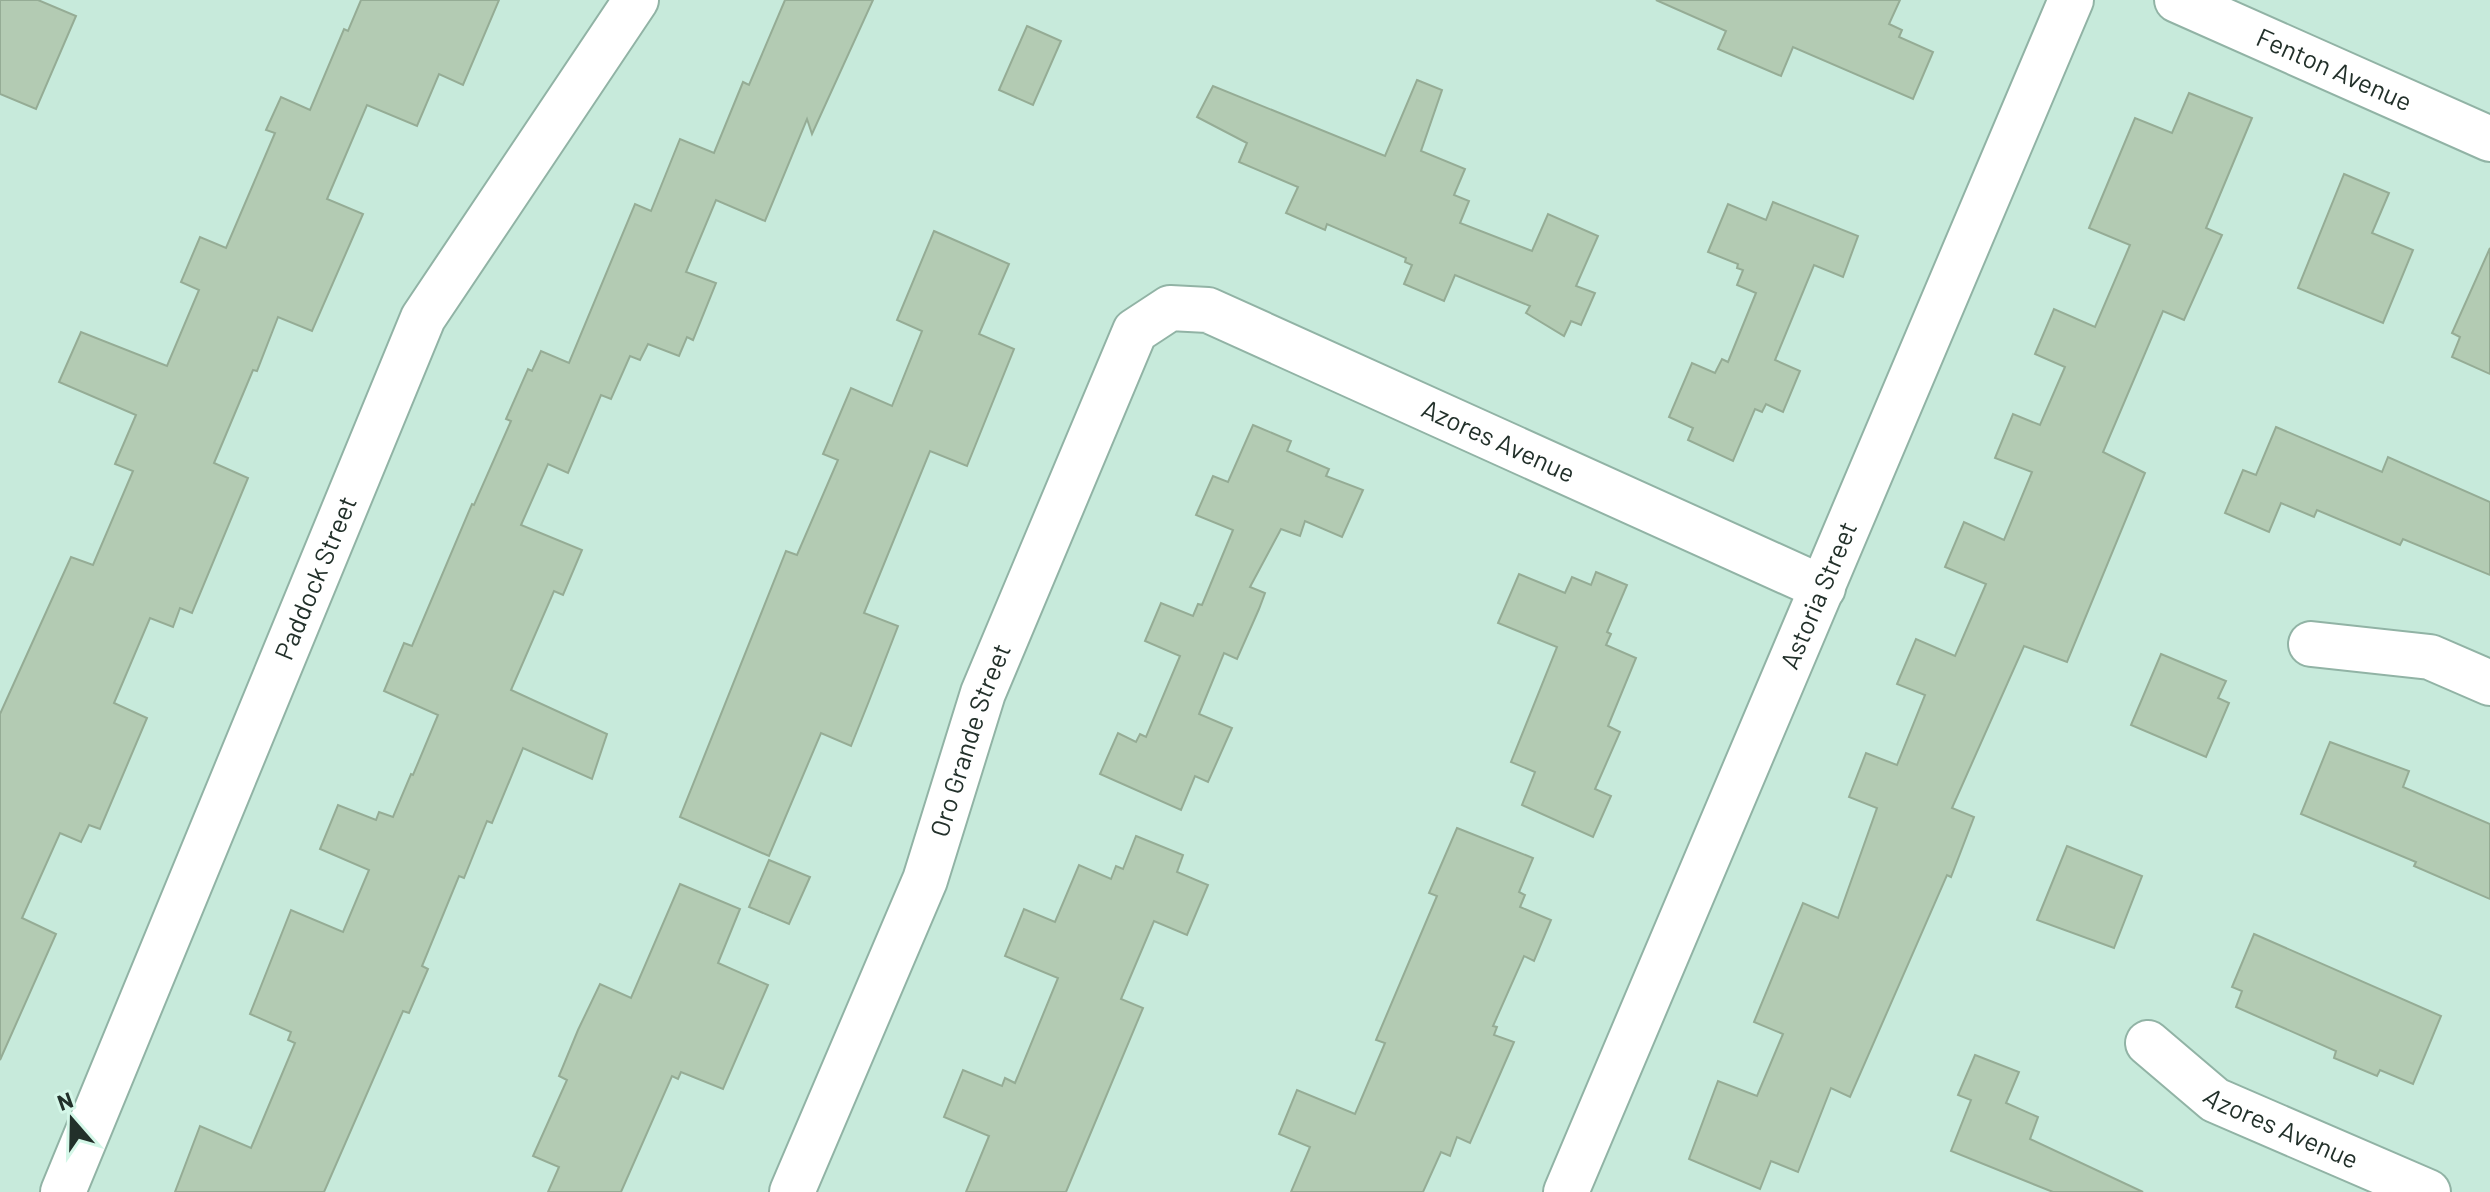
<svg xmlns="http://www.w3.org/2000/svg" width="2490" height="1192" viewBox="0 0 2490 1192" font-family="Barlow,sans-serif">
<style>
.building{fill:#b3cbb3;stroke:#95ac95;stroke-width:2}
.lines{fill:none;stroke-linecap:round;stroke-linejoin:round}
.minor-casing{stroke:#91b3a5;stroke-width:48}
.minor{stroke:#fff;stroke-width:44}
.labels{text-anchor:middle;stroke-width:6;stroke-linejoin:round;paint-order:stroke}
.street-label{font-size:26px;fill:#22302a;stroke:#d4f7e8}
</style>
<rect width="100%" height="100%" fill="#c7eadb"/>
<g class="building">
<polygon points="0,0 38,0 76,16 36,109 0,94"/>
<polygon points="361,0 499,0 463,85 439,74 417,126 367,105 327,199 363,214 312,331 278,317 257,371 253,370 214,463 248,478 192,613 180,608 173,627 150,618 114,703 147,718 100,829 89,825 81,842 60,833 22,918 56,934 0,1060 0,714 71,557 93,565 133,471 115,464 136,415 59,382 81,332 167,366 199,290 181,282 200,237 226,248 275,133 266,130 281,97 310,110 344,29 348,31"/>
<polygon points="785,0 873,0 812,134 807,119 765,221 716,200 686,272 716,283 693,340 687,337 679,356 648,344 640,360 630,356 611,399 601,395 568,473 548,464 521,525 582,550 563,595 554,591 511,690 607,734 592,779 523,748 492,823 487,821 464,878 459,876 422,966 428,969 409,1013 403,1011 324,1192 175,1192 200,1126 251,1148 295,1043 288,1040 291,1032 250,1014 291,910 343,932 369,870 320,849 338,805 376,820 379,812 393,817 411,774 413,775 438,715 384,691 404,643 412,646 472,504 474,505 511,421 506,419 528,369 532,371 541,351 569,363 635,204 651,211 680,139 714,153 743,82 749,85"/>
<polygon points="1656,0 1900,0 1889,24 1902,30 1899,37 1933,52 1913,99 1793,47 1781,76 1718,49 1726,31"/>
<polygon points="1027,26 1061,41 1033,105 999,90"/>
<polygon points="1417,80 1442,90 1421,151 1465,169 1454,195 1469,201 1460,223 1532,251 1548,214 1598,236 1576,286 1595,293 1581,325 1571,321 1564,336 1526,313 1530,306 1455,275 1444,301 1404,284 1412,265 1405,262 1406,258 1327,224 1325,230 1286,213 1298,187 1239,162 1247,143 1197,117 1213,86 1385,156"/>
<polygon points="2189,93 2252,118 2206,228 2222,235 2184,320 2163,311 2103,452 2145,473 2067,662 2024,646 1952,808 1974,817 1951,877 1947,875 1850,1097 1831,1088 1798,1172 1771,1161 1760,1189 1689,1159 1718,1081 1757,1096 1783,1034 1754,1022 1803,903 1838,918 1877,808 1849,797 1866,753 1897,765 1925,695 1897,684 1916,639 1955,656 1986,584 1945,567 1964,522 2004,540 2032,472 1995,458 2013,414 2040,425 2065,367 2035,354 2054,309 2095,327 2130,245 2089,228 2135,118 2172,133"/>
<polygon points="2344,174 2389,193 2372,233 2413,250 2383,323 2298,288"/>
<polygon points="1773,202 1858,236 1843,277 1814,265 1775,360 1800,371 1783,412 1766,404 1762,412 1755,409 1733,461 1688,440 1693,428 1669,417 1692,363 1715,373 1722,359 1728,362 1756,293 1737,285 1743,270 1737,268 1738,264 1708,252 1728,204 1766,220"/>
<polygon points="934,231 1009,264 979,334 1014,349 967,466 930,451 864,613 898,626 869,701 851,746 821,733 769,856 680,817 786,551 797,555 838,460 823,454 851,388 892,406 922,331 897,320"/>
<polygon points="2490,248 2490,374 2452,357 2460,337 2452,333"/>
<polygon points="1253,425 1291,441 1287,451 1329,469 1326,476 1363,490 1342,537 1305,521 1300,536 1281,529 1250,587 1265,593 1259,609 1237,659 1224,653 1199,714 1232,728 1208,782 1195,776 1181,810 1100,774 1118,733 1136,742 1140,734 1146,737 1180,656 1145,641 1161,603 1193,616 1198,604 1202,605 1233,530 1196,515 1213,476 1228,482"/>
<polygon points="2276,427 2382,472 2388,457 2490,502 2490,575 2403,539 2400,545 2317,510 2314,517 2281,503 2269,532 2225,513 2243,470 2256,475"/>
<polygon points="1596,572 1627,585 1607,632 1611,634 1606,645 1636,658 1608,726 1620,732 1595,789 1611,796 1593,837 1522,805 1535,772 1511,762 1557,647 1498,623 1519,574 1565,593 1572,577 1591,585"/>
<polygon points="2161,654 2226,681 2218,698 2229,703 2206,757 2131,725"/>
<polygon points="2330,742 2409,771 2403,787 2490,824 2490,899 2414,866 2416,862 2301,814"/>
<polygon points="1457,828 1533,858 1519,892 1525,895 1520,907 1551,920 1534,961 1524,956 1493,1026 1497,1027 1494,1035 1514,1042 1470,1143 1457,1137 1450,1156 1441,1152 1423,1192 1291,1192 1310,1147 1279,1134 1297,1090 1355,1114 1385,1043 1376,1040 1437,896 1429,893"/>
<polygon points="1136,836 1183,855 1177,872 1208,885 1187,935 1154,921 1121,999 1143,1008 1066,1192 966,1192 989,1136 944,1117 963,1070 1002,1086 1005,1078 1015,1083 1058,978 1005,956 1024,909 1055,922 1079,865 1111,879 1116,866 1123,869"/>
<polygon points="2067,846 2142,876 2114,948 2037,920"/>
<polygon points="769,860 810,877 789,924 749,907"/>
<polygon points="680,884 740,909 718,963 768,985 723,1089 681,1072 678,1079 672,1076 621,1192 548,1192 559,1167 533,1156 567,1080 559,1076 578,1030 600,984 631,998"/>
<polygon points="2254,934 2441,1016 2413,1084 2380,1070 2377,1076 2334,1058 2336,1051 2236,1007 2242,991 2232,987"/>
<polygon points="1975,1055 2019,1072 2006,1103 2038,1117 2030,1139 2143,1192 2053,1192 1951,1151 1971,1100 1958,1095"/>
</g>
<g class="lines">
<defs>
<g id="minor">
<path id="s1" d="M 2177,0 L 2490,139"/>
<polyline points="2311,644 2430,657 2490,683"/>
<path id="s2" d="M 2148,1043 L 2215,1100 L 2428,1192"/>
<path id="s3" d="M 63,1192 L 423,318 L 636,0"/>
<path id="s4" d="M 792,1192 L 925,880 L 983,693 L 1135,331 L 1170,308 L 1208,310 L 1823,588"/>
<path id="s5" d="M 1566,1192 L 2071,0"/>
</g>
</defs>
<use href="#minor" class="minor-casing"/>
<use href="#minor" class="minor"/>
</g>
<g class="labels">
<g class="street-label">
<text dy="9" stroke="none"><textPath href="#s1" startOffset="172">Fenton Avenue</textPath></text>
<text dy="9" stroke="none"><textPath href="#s4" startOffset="1326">Azores Avenue</textPath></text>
<text dy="9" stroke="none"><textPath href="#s3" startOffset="664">Paddock Street</textPath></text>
<text dy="9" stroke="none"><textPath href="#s5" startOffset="648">Astoria Street</textPath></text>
<text dy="9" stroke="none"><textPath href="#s4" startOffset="486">Oro Grande Street</textPath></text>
<text dy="9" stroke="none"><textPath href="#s2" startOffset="160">Azores Avenue</textPath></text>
</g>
</g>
<g transform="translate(72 1120) rotate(340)" stroke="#d4f7e8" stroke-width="6" paint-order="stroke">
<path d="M0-6L14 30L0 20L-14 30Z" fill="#22302a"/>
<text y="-12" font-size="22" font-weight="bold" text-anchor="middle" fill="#22302a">N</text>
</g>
</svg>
